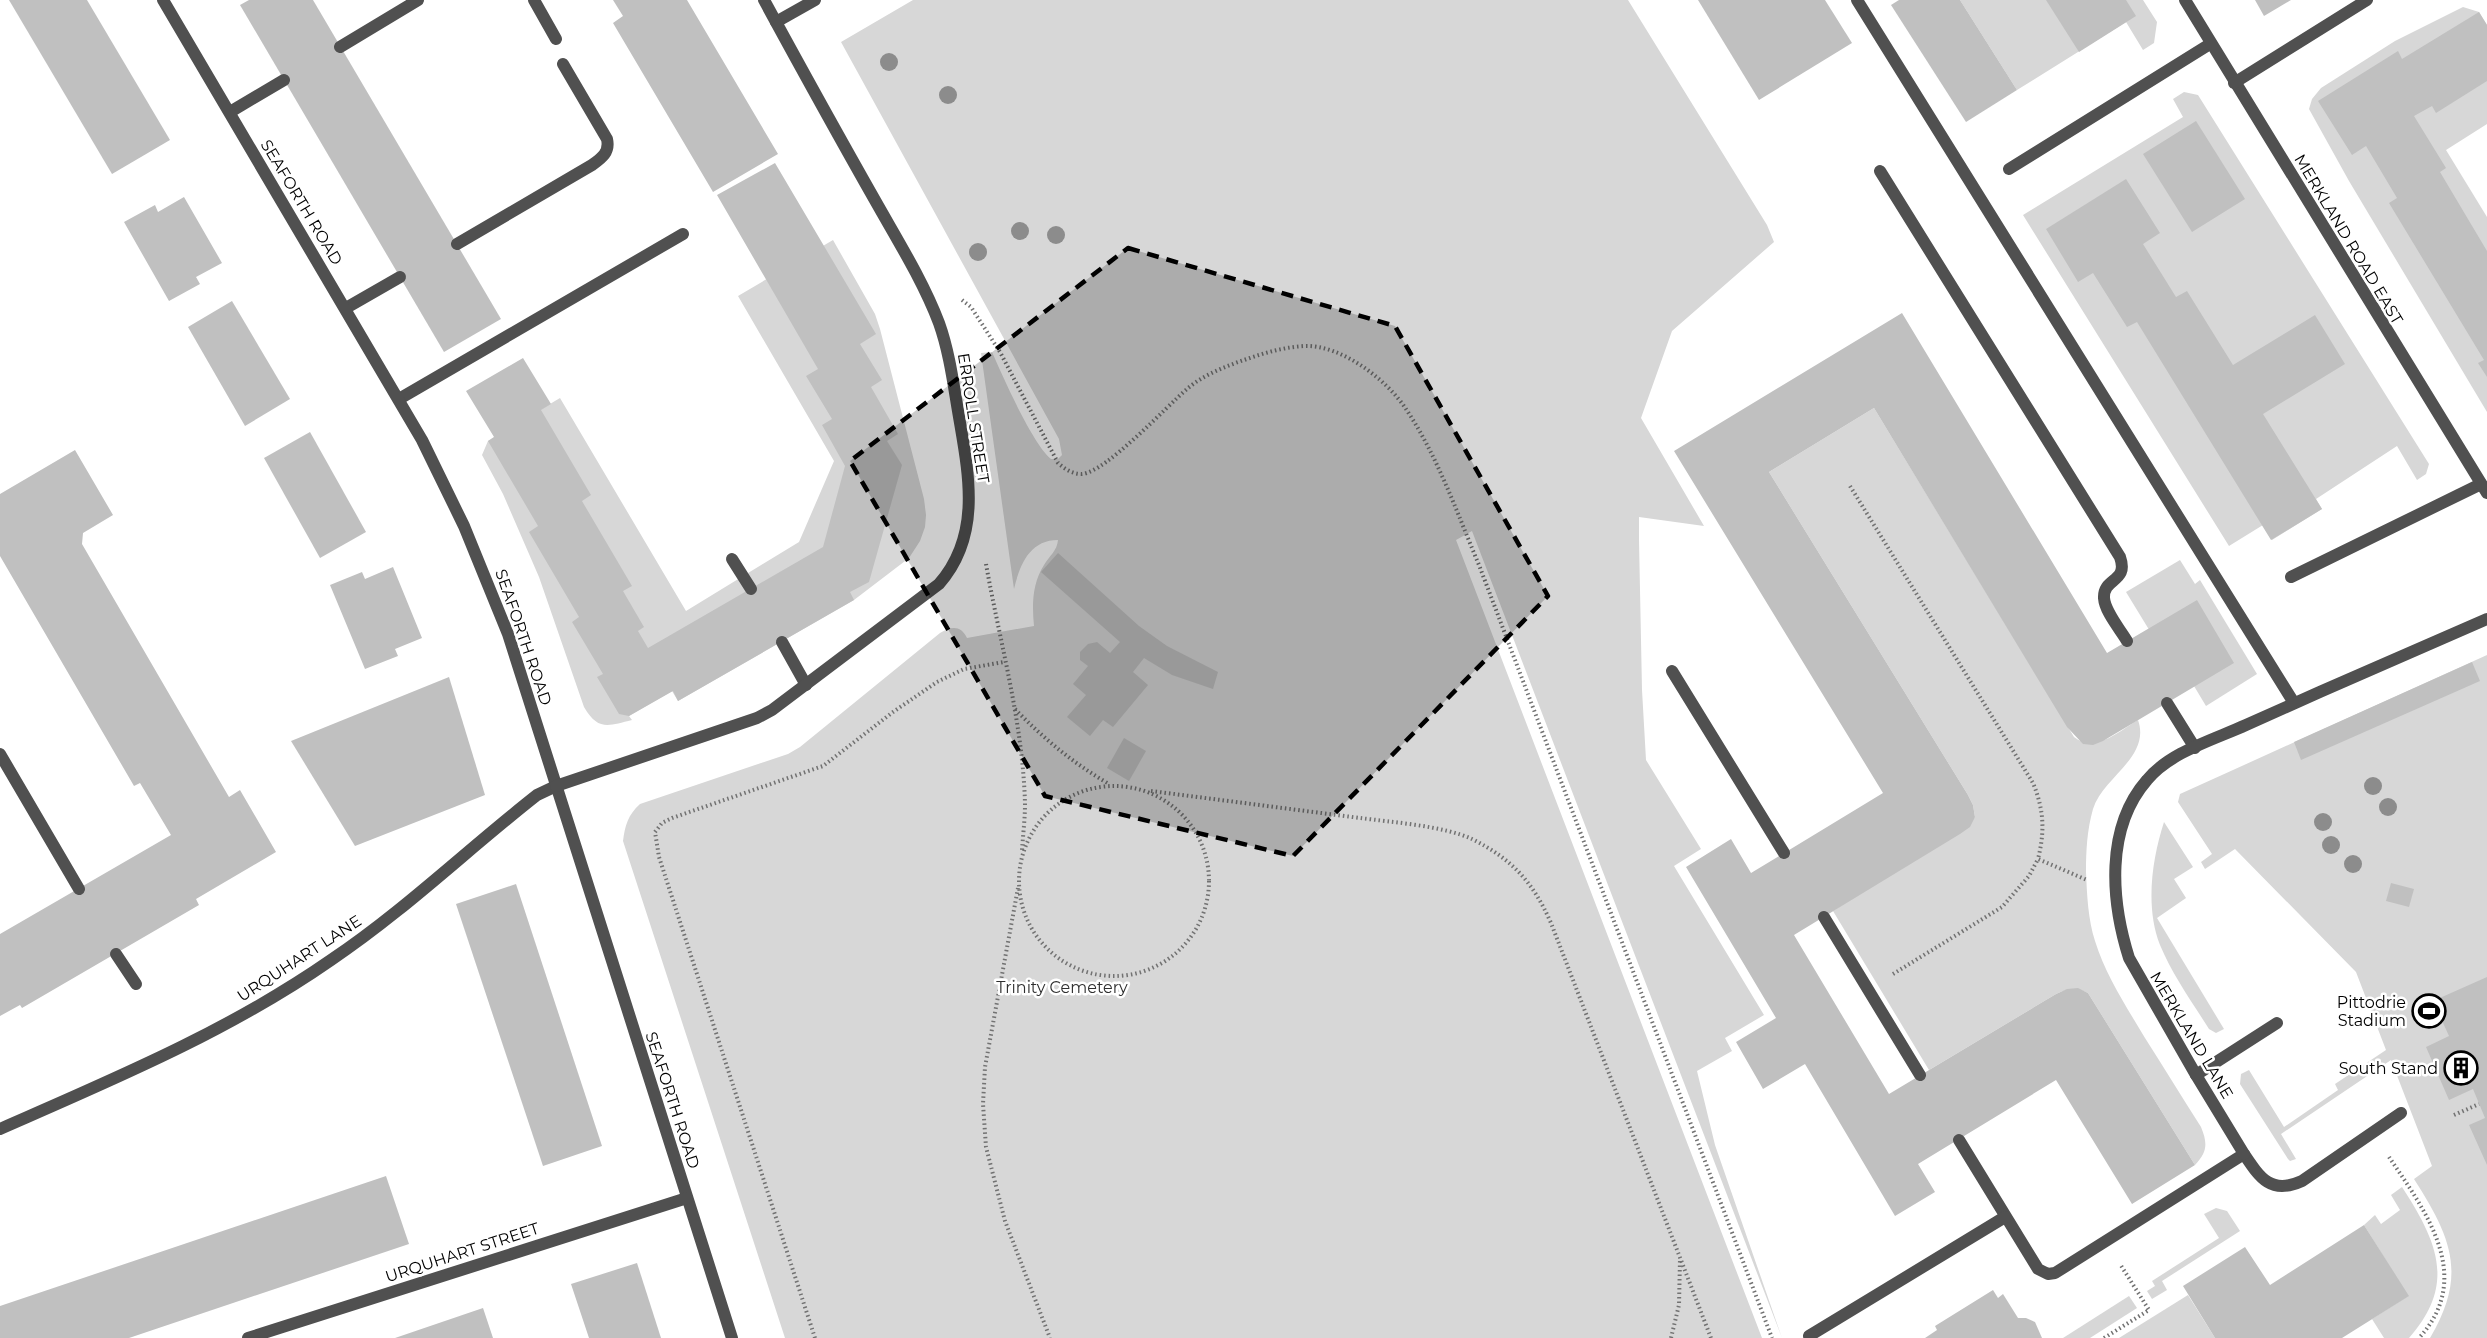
<svg xmlns="http://www.w3.org/2000/svg" width="2487" height="1338" viewBox="0 0 2487 1338" font-family="Montserrat,sans-serif">
<style>
.green{fill:#d7d7d7}
.building{fill:#c0c0c0}
.lines{fill:none;stroke-linecap:round;stroke-linejoin:round}
.path{stroke:#727272;stroke-width:4;stroke-dasharray:1.5 3;stroke-linecap:butt}
.lane{stroke:#505050;stroke-width:12}
.street{stroke:#505050;stroke-width:12}
.tree{fill:#8c8c8c}
.marked{fill:#000;fill-opacity:0.2;stroke:#000;stroke-width:4.5;stroke-dasharray:12 8;stroke-linejoin:round}
.labels{text-anchor:middle;stroke-width:5;stroke-linejoin:round;paint-order:stroke}
.street-label{font-size:16px;fill:#000;stroke:#fff}
.park-label{font-size:16px;fill:#2e2e2e;stroke:#fff}
.poi-label{font-size:16px;fill:#000;stroke:#fff;text-anchor:end}
</style>
<rect width="100%" height="100%" fill="#fff"/>
<g class="green">
<path d="M 913,0 L 1628,0 L 1767,225 L 1774,242 L 1672,331 L 1641,418 L 1704,526 L 1639,517 L 1639,540 L 1642,690 L 1646,760 L 1701,849 L 1674,866 L 1764,1015 L 1725,1038 L 1732,1051 L 1697,1071 L 1715,1145 L 1782,1338 L 1472,531 L 1456,540 L 1762,1338 L 785,1338 L 623,841 C 625,825 628,815 640,804 L 788,754 L 800,747 L 940,633 C 951,626 961,625 967,638 L 1034,626 C 1032,605 1032,584 1044,565 C 1050,555 1057,551 1058,540 C 1030,540 1020,564 1014,589 L 981,353 L 992,352 C 1003,377 1032,443 1051,459 L 1058,459 L 1062,455 L 1059,439 L 841,42 Z"/>
<polygon points="1960,0 2143,0 2157,22 2154,43 2143,50 2126,22 2017,90"/>
<polygon points="2463,7 2479,12 2487,25 2487,124 2446,150 2487,217 2487,412 2349,181 2309,109 2312,99 2321,88 2395,41"/>
<polygon points="2184,92 2198,95 2429,464 2426,474 2417,480 2397,446 2316,499 2322,509 2272,540 2263,525 2229,546 2023,215 2183,117 2173,99"/>
<path d="M 833,240 L 875,314 L 880,329 L 924,499 L 926,515 L 925,527 L 920,541 L 909,558 L 854,600 L 678,701 L 672,691 L 629,716 L 632,720 C 608,726 598,731 584,707 L 539,577 L 503,494 L 482,455 L 488,441 L 560,398 L 686,611 L 799,542 L 834,461 L 738,296 Z"/>
<path d="M 1874,408 L 2074,737 C 2095,754 2119,731 2138,720 C 2151,757 2103,777 2093,809 C 2087,830 2086,851 2086,872 C 2087,895 2088,919 2095,941 C 2106,976 2126,1006 2145,1038 C 2164,1068 2182,1097 2201,1127 C 2208,1144 2207,1152 2195,1165 L 2088,993 C 2076,987 2069,988 2056,994 L 1929,1070 L 1833,911 L 1975,817 L 1973,805 L 1968,795 L 1769,472 Z"/>
<polygon points="2180,560 2195,584 2200,580 2257,674 2206,706 2194,686 2148,628 2126,592"/>
<path d="M 2487,655 L 2487,1338 L 2430,1338 C 2468,1274 2451,1237 2414,1179 L 2432,1166 L 2391,1060 L 2281,1134 L 2296,1159 L 2290,1161 L 2288,1159 L 2240,1084 L 2241,1074 L 2249,1070 L 2284,1127 L 2338,1090 L 2335,1084 L 2386,1050 L 2356,972 L 2235,849 L 2205,869 L 2201,862 L 2212,854 L 2178,802 L 2180,794 Z"/>
<path d="M 2164,822 L 2193,867 L 2174,879 L 2186,898 L 2157,918 L 2224,1029 L 2216,1033 L 2209,1029 C 2192,1002 2172,974 2160,945 C 2145,907 2152,859 2164,822 Z"/>
<path d="M 2402,1187 C 2437,1241 2457,1284 2409,1338 L 2384,1338 L 2372,1319 L 2408,1296 L 2364,1225 L 2375,1215 L 2381,1224 L 2400,1210 L 2391,1195 Z"/>
<polygon points="2216,1208 2227,1211 2240,1231 2162,1281 2167,1290 2152,1299 2147,1291 2155,1286 2152,1281 2219,1238 2204,1214"/>
<polygon points="2188,1295 2215,1338 2119,1338"/>
<polygon points="2129,1296 2137,1308 2090,1338 2063,1338"/>
</g>
<g class="building">
<polygon points="9,0 87,0 170,140 112,174"/>
<polygon points="249,0 313,0 501,319 444,352 240,5"/>
<polygon points="613,0 687,0 778,154 713,192 613,23 623,16"/>
<polygon points="1698,0 1825,0 1852,43 1759,100"/>
<polygon points="1899,0 1960,0 2017,90 1966,122 1891,5"/>
<polygon points="2046,0 2126,0 2136,16 2079,52"/>
<polygon points="2255,0 2291,0 2264,16"/>
<polygon points="2479,12 2487,25 2487,81 2436,113 2432,106 2414,116 2446,168 2440,172 2487,251 2487,377 2478,363 2484,360 2389,203 2397,198 2366,146 2352,155 2318,101 2398,51 2402,59"/>
<polygon points="2196,121 2245,199 2192,232 2143,154"/>
<polygon points="775,163 876,334 860,344 882,380 871,387 898,434 887,441 902,465 869,582 850,592 854,600 678,701 673,691 629,716 619,714 597,677 603,674 572,622 579,617 529,532 538,526 488,441 494,437 466,391 523,358 551,404 541,410 591,495 582,501 632,586 623,591 644,627 638,631 648,648 823,547 845,466 822,425 832,419 806,376 818,369 717,195"/>
<polygon points="2126,179 2160,233 2143,244 2176,297 2187,291 2233,365 2315,315 2345,364 2263,414 2322,509 2271,540 2137,322 2127,327 2093,273 2078,282 2046,229"/>
<polygon points="184,197 222,263 196,277 200,284 169,301 124,222 155,205 158,212"/>
<polygon points="232,301 290,399 245,426 188,327"/>
<polygon points="1902,313 2107,653 2197,600 2234,663 2103,741 2093,745 2083,744 2067,727 1874,408 1769,472 1968,795 1973,805 1975,817 1970,827 1960,834 1794,935 1889,1094 2056,994 2067,989 2078,988 2088,993 2195,1165 2132,1204 2056,1080 1918,1164 1935,1192 1895,1216 1805,1064 1763,1089 1736,1042 1776,1018 1686,867 1731,839 1751,873 1883,793 1674,451"/>
<polygon points="310,432 366,532 320,558 264,458"/>
<polygon points="75,450 113,515 83,533 82,544 229,797 240,790 276,852 196,899 199,905 22,1008 20,1005 0,1016 0,934 171,835 140,783 134,786 0,556 0,494"/>
<polygon points="1058,553 1139,626 1167,646 1218,672 1213,689 1172,675 1144,658 1133,672 1148,685 1113,727 1103,720 1090,736 1067,717 1086,695 1073,684 1088,666 1080,660 1080,652 1088,644 1097,642 1110,653 1120,642 1041,572"/>
<polygon points="393,567 422,638 395,649 398,656 365,669 330,585 362,572 365,579"/>
<polygon points="2472,662 2480,681 2301,760 2294,742"/>
<polygon points="449,677 485,795 355,846 291,741"/>
<polygon points="1124,738 1146,751 1129,781 1107,768"/>
<polygon points="2391,883 2414,889 2409,907 2386,901"/>
<polygon points="516,884 602,1146 543,1166 456,904"/>
<polygon points="2487,977 2487,1165 2469,1125 2485,1118 2473,1089 2449,1100 2426,1047 2449,1036 2433,1001"/>
<polygon points="386,1176 409,1244 129,1338 0,1338 0,1306"/>
<polygon points="2364,1225 2409,1296 2342,1338 2215,1338 2183,1286 2245,1247 2270,1285"/>
<polygon points="637,1263 661,1338 589,1338 571,1284"/>
<polygon points="1993,1290 1998,1298 2003,1294 2018,1318 2026,1318 2035,1322 2042,1338 1925,1338 1937,1330 1935,1326"/>
<polygon points="483,1308 493,1338 395,1338"/>
</g>
<g class="lines">
<g class="path">
<path d="M 962,300 L 971,307 L 1000,352 L 1058,463 C 1065,469 1072,474 1082,474 C 1106,472 1166,407 1187,389 C 1203,375 1224,367 1244,360 C 1264,353 1284,347 1305,346 C 1342,345 1387,380 1406,409 C 1438,457 1457,513 1479,565 L 1772,1338"/>
<path d="M 1850,486 L 2033,783 C 2044,810 2045,831 2038,859"/>
<path d="M 986,564 C 1000,643 1023,723 1025,804 C 1025,819 1023,835 1022,850"/>
<path d="M 1015,709 C 1044,739 1073,763 1109,784"/>
<circle cx="1114" cy="881" r="95"/>
<path d="M 1151,791 C 1221,800 1290,809 1360,818 C 1391,822 1444,826 1472,839 C 1512,859 1533,882 1551,923 L 1711,1338"/>
<polyline points="1018,888 985,1067 983,1104 986,1147 1005,1221 1050,1338"/>
<polyline points="1893,974 2002,907 2029,876 2038,859 2087,880"/>
<polyline points="2454,1115 2479,1104"/>
<path d="M 2389,1157 C 2426,1212 2475,1277 2419,1338"/>
<polyline points="815,1338 659,857 655,832 662,823 672,818 823,766 893,712 937,682 964,669 1004,662"/>
<polyline points="1671,1338 1679,1305 1680,1259"/>
<polyline points="2104,1338 2149,1310 2120,1264"/>
</g>
<g class="lane">
<polyline points="534,0 556,39"/>
<polyline points="1857,0 2294,703"/>
<polyline points="776,22 815,0"/>
<polyline points="340,47 418,0"/>
<polyline points="230,112 284,80"/>
<polyline points="2009,169 2210,44"/>
<path d="M 1880,171 L 2120,557 C 2129,583 2103,577 2104,598 C 2105,612 2120,629 2127,641"/>
<path d="M 457,244 L 592,165 C 602,158 610,152 607,139 L 563,64"/>
<polyline points="346,308 400,277"/>
<polyline points="399,399 683,234"/>
<polyline points="732,559 751,589"/>
<polyline points="2291,577 2481,484"/>
<polyline points="782,642 806,685"/>
<polyline points="1672,671 1784,853"/>
<polyline points="2167,703 2195,748"/>
<polyline points="0,754 79,889"/>
<polyline points="1824,917 1920,1075"/>
<polyline points="116,954 136,984"/>
<polyline points="2196,1075 2277,1023"/>
<path d="M 0,1129 C 114,1079 229,1031 331,960 C 404,911 468,849 537,795 L 556,786"/>
<path d="M 1959,1140 L 2038,1269 L 2048,1274 L 2055,1273 L 2244,1154 C 2260,1178 2271,1195 2302,1181 L 2401,1113"/>
<polyline points="1809,1336 2005,1217"/>
</g>
<g class="street">
<polyline points="163,0 422,440 464,526 508,634 732,1338"/>
<polyline points="2185,0 2487,493"/>
<polyline points="2234,83 2367,0"/>
<path d="M 556,786 L 757,718 L 772,710 L 939,584 C 983,534 968,471 958,411 C 953,381 949,351 939,323 C 923,281 898,241 876,202 C 838,135 801,68 764,0"/>
<path d="M 2244,1154 L 2196,1075 L 2129,958 C 2111,901 2105,828 2147,780 C 2170,752 2213,740 2246,725 C 2326,689 2406,654 2487,619"/>
<polyline points="248,1338 687,1198"/>
</g>
</g>
<g class="tree">
<circle cx="889" cy="62" r="9"/>
<circle cx="948" cy="95" r="9"/>
<circle cx="1020" cy="231" r="9"/>
<circle cx="1056" cy="235" r="9"/>
<circle cx="978" cy="252" r="9"/>
<circle cx="2373" cy="786" r="9"/>
<circle cx="2388" cy="807" r="9"/>
<circle cx="2323" cy="822" r="9"/>
<circle cx="2331" cy="845" r="9"/>
<circle cx="2353" cy="864" r="9"/>
</g>
<path class="marked" d="M 1128,248 L 1395,326 L 1548,596 L 1293,856 L 1045,796 L 850,461 Z"/>
<defs>
<symbol id="stadium-ring" viewBox="-11 -11 22 22"><circle r="9.5" fill="#fff" stroke="#000" stroke-width="1.5"/><path d="M0-5a6.5 5 0 1 0 0 10a6.5 5 0 1 0 0-10ZM-3.5-1.8h7v3.6h-7Z" fill="#000"/></symbol>
<symbol id="building-ring" viewBox="-11 -11 22 22"><circle r="9.5" fill="#fff" stroke="#000" stroke-width="1.5"/><path d="M-4-6H4V6H1V3H-1V6H-4ZM-2.5-4.3h1.7v1.8h-1.7ZM.8-4.3h1.7v1.8H.8ZM-2.5-1h1.7V.8h-1.7ZM.8-1h1.7V.8H.8Z" fill="#000"/></symbol>
</defs>
<g fill-rule="evenodd">
<use href="#stadium-ring" x="2410" y="992" width="38" height="38"/>
<use href="#building-ring" x="2442" y="1049" width="38" height="38"/>
</g>
<g class="labels">
<g class="street-label">
<text transform="translate(302 202) rotate(59)" y="6">SEAFORTH ROAD</text>
<text transform="translate(2349 239) rotate(59)" y="6">MERKLAND ROAD EAST</text>
<text transform="translate(974 418) rotate(81)" y="6">ERROLL STREET</text>
<text transform="translate(524 637) rotate(71)" y="6">SEAFORTH ROAD</text>
<text transform="translate(299 958) rotate(-33)" y="6">URQUHART LANE</text>
<text transform="translate(2192 1035) rotate(59)" y="6">MERKLAND LANE</text>
<text transform="translate(673 1100) rotate(72)" y="6">SEAFORTH ROAD</text>
<text transform="translate(462 1252) rotate(-18)" y="6">URQUHART STREET</text>
</g>
<g class="park-label">
<text x="1062" y="993">Trinity Cemetery</text>
</g>
<g class="poi-label">
<text x="2406" y="1008">Pittodrie<tspan x="2406" dy="18">Stadium</tspan></text>
<text x="2438" y="1074">South Stand</text>
</g>
</g>
</svg>
